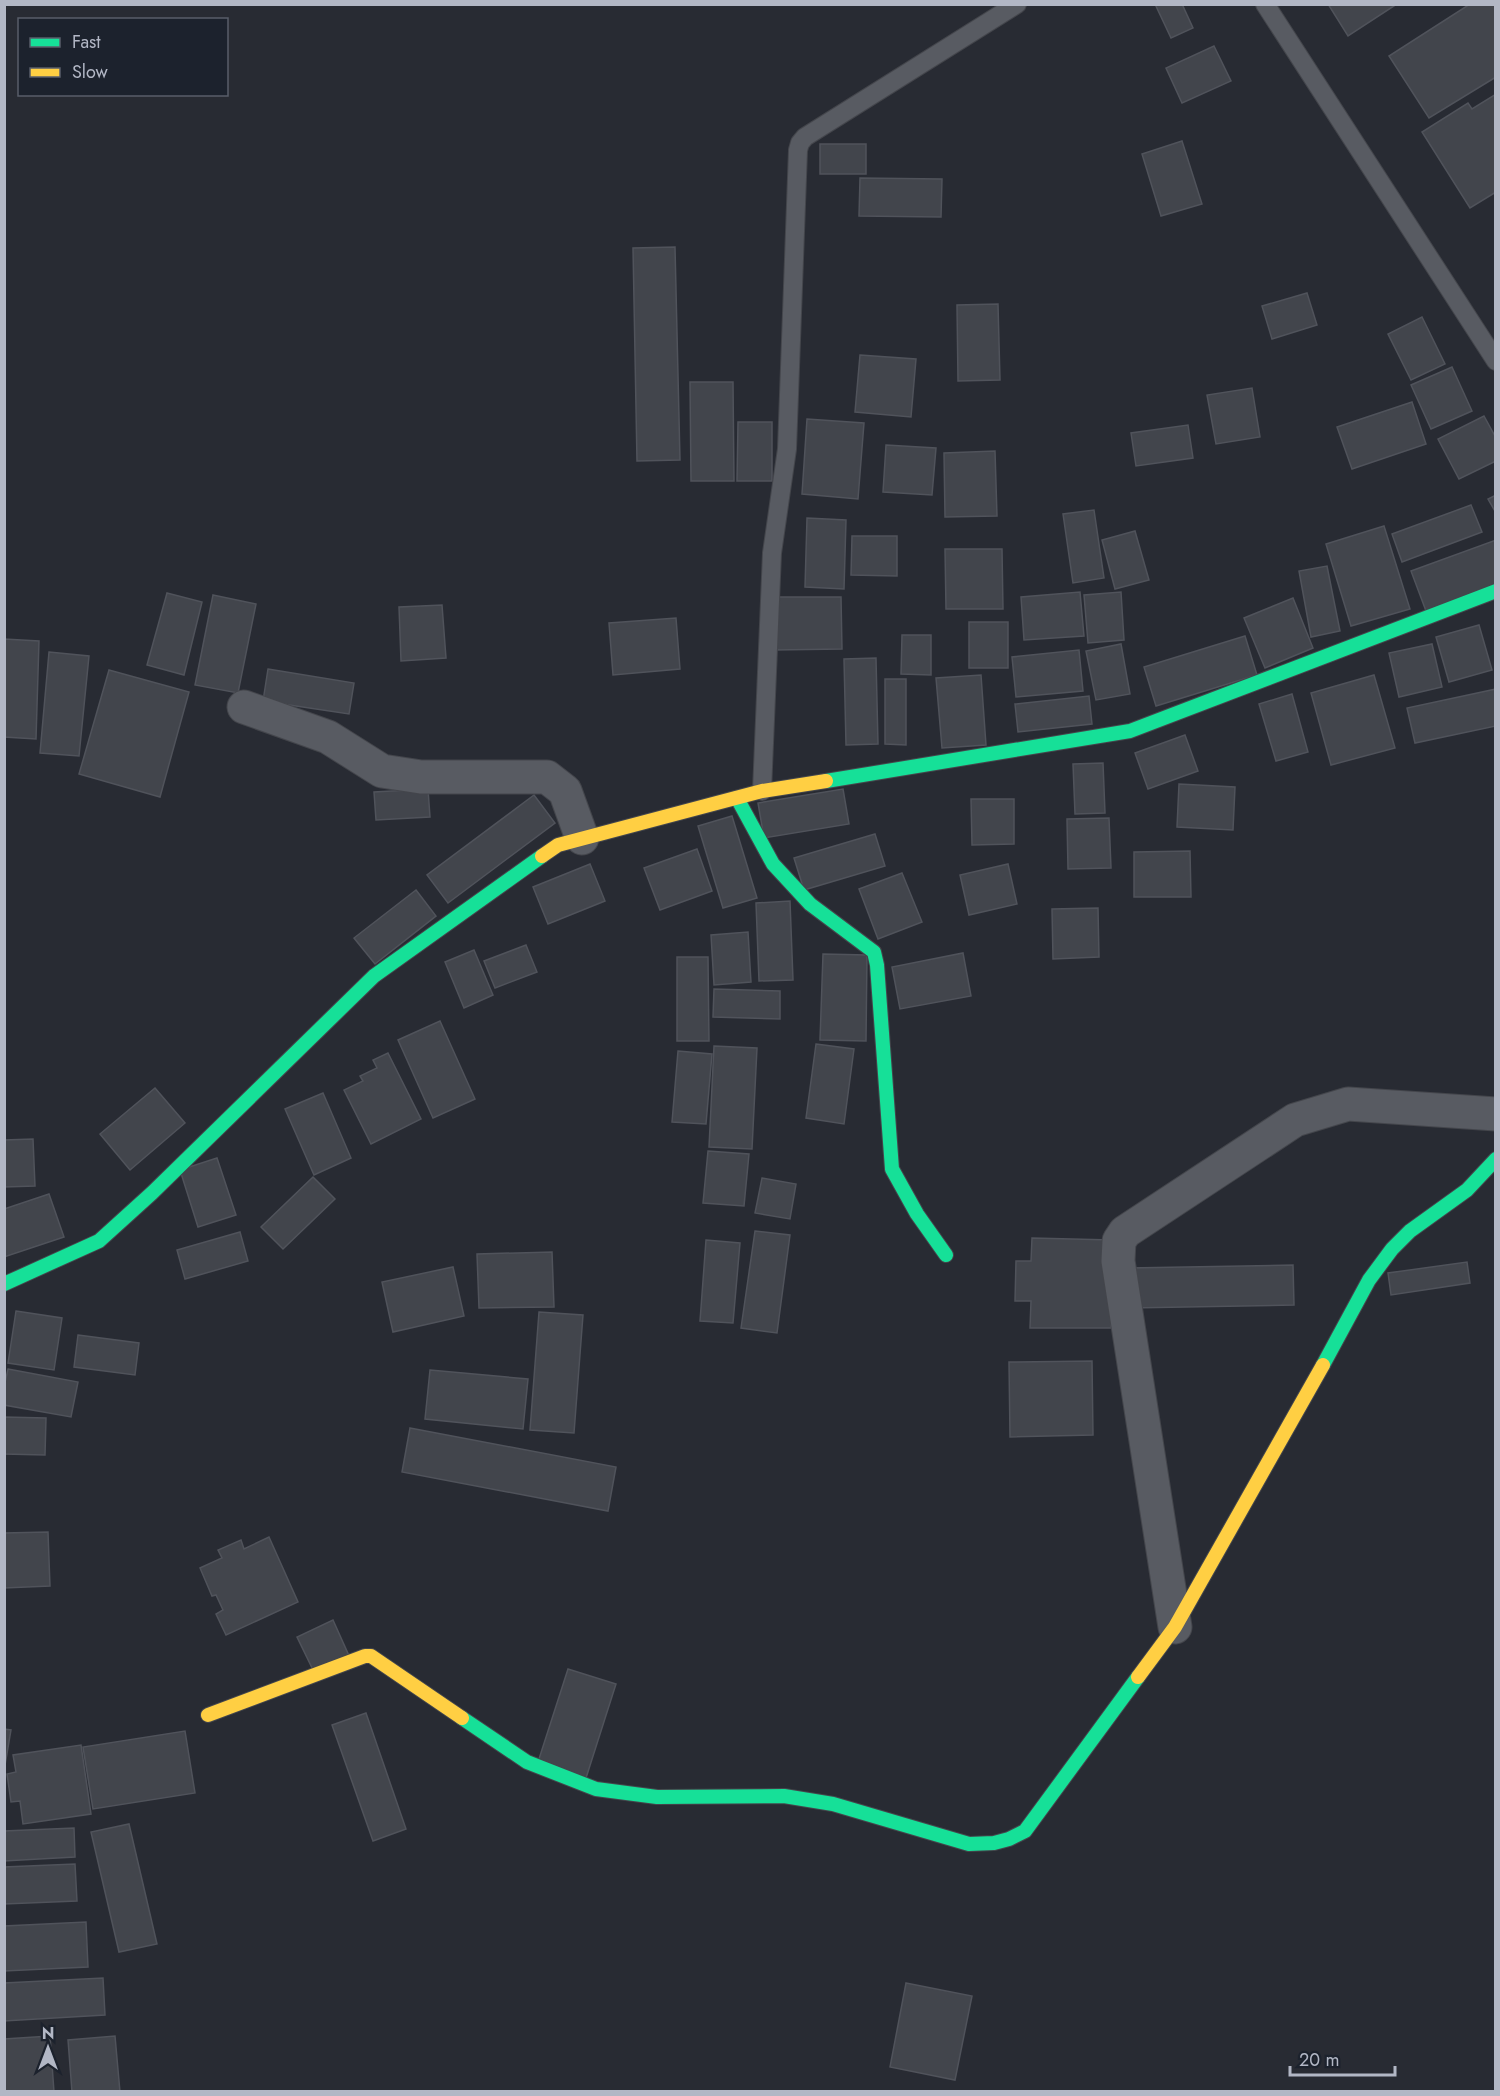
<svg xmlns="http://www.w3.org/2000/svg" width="1500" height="2096" viewBox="0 0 1500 2096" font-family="Jost,sans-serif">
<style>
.building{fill:#42454c;stroke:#50535b;stroke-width:1.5}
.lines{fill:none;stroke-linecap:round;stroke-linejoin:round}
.lane-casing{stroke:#44464c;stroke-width:20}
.street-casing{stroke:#44464c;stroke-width:35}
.fast-casing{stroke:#44464c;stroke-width:16}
.slow-casing{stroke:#44464c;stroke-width:16}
.lane{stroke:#585b62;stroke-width:18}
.street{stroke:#585b62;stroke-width:33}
.fast{stroke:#16e098;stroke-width:14}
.slow{stroke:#ffcf43;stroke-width:14}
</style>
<rect width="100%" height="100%" fill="#282b33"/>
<g class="building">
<polygon points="1155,4 1182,4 1193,28 1171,38"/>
<polygon points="1328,4 1397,4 1348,36"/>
<polygon points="1470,4 1496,4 1496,77 1429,118 1389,56"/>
<polygon points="1214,46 1231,81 1182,103 1166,68"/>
<polygon points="1496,94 1496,192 1470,208 1422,132 1468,103 1472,109"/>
<polygon points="1182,141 1202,204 1161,216 1142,154"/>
<rect x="820" y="144" width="46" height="30"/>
<polygon points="860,178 942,179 941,217 859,216"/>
<polygon points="675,247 680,460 637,461 633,248"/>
<polygon points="1307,293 1317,325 1272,339 1262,306"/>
<polygon points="998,304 1000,380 958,381 957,305"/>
<polygon points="1422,317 1445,364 1411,380 1388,334"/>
<polygon points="860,355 916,359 911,417 855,412"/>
<polygon points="1452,367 1472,411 1431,429 1411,385"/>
<polygon points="690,382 733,382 734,481 691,481"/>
<polygon points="1252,388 1260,437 1216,444 1207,395"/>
<polygon points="1412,402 1426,444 1352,469 1337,427"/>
<polygon points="1484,416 1496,438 1496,461 1459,479 1438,439"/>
<polygon points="807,419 864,423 858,499 802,494"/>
<polygon points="738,422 772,422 772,481 737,481"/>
<polygon points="1188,425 1193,458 1136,466 1131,433"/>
<polygon points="886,445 936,448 932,495 883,492"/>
<polygon points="995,451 997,516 945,517 944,453"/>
<polygon points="1496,495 1496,513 1488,499"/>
<polygon points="1471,505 1482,532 1402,562 1392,534"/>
<polygon points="1094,510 1104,578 1073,583 1063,514"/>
<polygon points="807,518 846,520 844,589 805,587"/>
<polygon points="1384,526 1410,609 1351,626 1326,544"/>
<polygon points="1135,531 1149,580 1115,589 1102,540"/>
<polygon points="852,536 897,536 897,576 851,575"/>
<polygon points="1496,540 1496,584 1426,611 1411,571"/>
<polygon points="945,549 1002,549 1003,609 946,609"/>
<polygon points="1327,566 1340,631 1311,637 1299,571"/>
<polygon points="1080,592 1084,636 1024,640 1021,597"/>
<polygon points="1121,592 1124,640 1088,643 1084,595"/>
<polygon points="167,593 202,602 184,675 147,665"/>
<polygon points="213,595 256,604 238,693 195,685"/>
<polygon points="772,597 841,597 842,649 773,650"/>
<polygon points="1293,598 1313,648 1265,668 1244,618"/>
<polygon points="442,605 446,658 401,661 399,607"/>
<polygon points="676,618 680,669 613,675 609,623"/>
<rect x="969" y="622" width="39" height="46"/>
<polygon points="1479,625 1492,670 1449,682 1436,637"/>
<polygon points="902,635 931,635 931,675 901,674"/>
<polygon points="1245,636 1257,675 1156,706 1144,667"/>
<polygon points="4,639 39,641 36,739 4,737"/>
<polygon points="1121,644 1130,694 1096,700 1086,651"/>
<polygon points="1432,644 1442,687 1399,697 1389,653"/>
<polygon points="1079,650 1083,691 1016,697 1012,657"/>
<polygon points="49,652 89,656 79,756 40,753"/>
<polygon points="876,658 878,744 846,745 844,659"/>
<polygon points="268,669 354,683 349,714 263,701"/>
<polygon points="109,670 189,692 160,797 79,774"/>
<polygon points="981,675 986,745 942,748 936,678"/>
<polygon points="1374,675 1395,748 1331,765 1311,693"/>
<polygon points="885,679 906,679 906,745 885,744"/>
<polygon points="1496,689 1496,726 1415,743 1407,708"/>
<polygon points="1292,694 1308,752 1276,761 1259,704"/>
<polygon points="1089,696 1092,724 1018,732 1015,704"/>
<polygon points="1185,735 1198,771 1148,789 1135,753"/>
<polygon points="1103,763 1105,813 1075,814 1073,764"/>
<polygon points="1179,784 1235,787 1233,830 1177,827"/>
<polygon points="428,789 430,817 376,820 374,792"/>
<polygon points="843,789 849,824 764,838 758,803"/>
<polygon points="534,795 555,823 448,903 427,875"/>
<polygon points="971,799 1014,799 1014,844 972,845"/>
<polygon points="732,816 757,898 723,908 698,826"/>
<polygon points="1109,818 1111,868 1068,869 1067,819"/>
<polygon points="875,834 885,866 804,890 794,858"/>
<polygon points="697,849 712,891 660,910 644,868"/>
<polygon points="1190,851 1191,897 1134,897 1134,852"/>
<polygon points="590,864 605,901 548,924 533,887"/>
<polygon points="1008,864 1017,904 969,915 960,875"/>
<polygon points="902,873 922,922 878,939 859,889"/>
<polygon points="416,890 436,916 375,964 354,938"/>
<polygon points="790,901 793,980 759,981 756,903"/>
<polygon points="1098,908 1099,957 1053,959 1052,909"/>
<polygon points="748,932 751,982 714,985 711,935"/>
<polygon points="526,945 537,972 495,988 484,961"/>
<polygon points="474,950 493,995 464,1008 445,962"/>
<polygon points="963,953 971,996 900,1009 892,967"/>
<polygon points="823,954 867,955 866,1041 820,1040"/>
<polygon points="677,957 708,957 709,1041 677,1041"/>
<polygon points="714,989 780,991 780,1019 713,1017"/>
<polygon points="440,1021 475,1099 433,1118 398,1040"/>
<polygon points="816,1044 854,1049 844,1124 806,1118"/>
<polygon points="714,1046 757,1048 752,1149 709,1147"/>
<polygon points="678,1051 712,1054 706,1124 672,1122"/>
<polygon points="388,1053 421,1119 371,1144 344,1090 363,1081 360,1076 377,1068 373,1060"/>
<polygon points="155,1088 185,1123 130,1170 100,1134"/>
<polygon points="323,1093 351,1158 314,1175 285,1109"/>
<polygon points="33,1139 35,1186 4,1187 4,1140"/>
<polygon points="708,1151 749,1154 744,1206 703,1203"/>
<polygon points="217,1158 236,1215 198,1227 180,1170"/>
<polygon points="313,1177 335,1199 283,1249 261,1227"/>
<polygon points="762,1178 796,1184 790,1219 755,1213"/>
<polygon points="49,1194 64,1237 4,1257 4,1209"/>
<polygon points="755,1231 790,1235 777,1333 741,1328"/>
<polygon points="240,1232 248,1261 185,1279 177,1250"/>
<polygon points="1032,1238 1112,1240 1111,1328 1030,1328 1031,1301 1015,1301 1016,1261 1031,1261"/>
<polygon points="706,1240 740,1243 733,1323 700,1321"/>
<polygon points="552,1252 554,1307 479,1308 477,1254"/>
<polygon points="1467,1262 1470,1283 1391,1295 1388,1273"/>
<polygon points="1293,1265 1294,1305 1129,1308 1128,1268"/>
<polygon points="453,1267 464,1316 393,1332 382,1282"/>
<polygon points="16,1311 62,1318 54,1370 8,1363"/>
<polygon points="539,1312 583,1315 574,1433 530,1430"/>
<polygon points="78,1335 139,1343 135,1375 74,1367"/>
<polygon points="1092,1361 1093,1435 1010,1437 1009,1362"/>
<polygon points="8,1369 78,1382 71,1417 4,1405 4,1387"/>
<polygon points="430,1370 528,1379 523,1429 425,1419"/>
<polygon points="4,1417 46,1418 45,1455 4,1454"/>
<polygon points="410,1428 616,1467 608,1511 402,1472"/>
<polygon points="48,1532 50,1586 4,1588 4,1533"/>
<polygon points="269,1537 298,1602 226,1635 216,1614 223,1610 216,1595 212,1596 200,1568 222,1558 218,1550 241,1540 244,1549"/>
<polygon points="333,1620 350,1658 315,1674 297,1637"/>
<polygon points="568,1669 616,1684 586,1778 538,1762"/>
<polygon points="366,1713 406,1829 373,1841 332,1725"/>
<polygon points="4,1729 11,1730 4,1771"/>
<polygon points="185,1731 195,1793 93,1809 83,1747"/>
<polygon points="81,1745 91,1814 23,1824 20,1801 11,1802 7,1774 16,1772 13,1755"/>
<polygon points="129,1824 157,1944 119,1952 91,1832"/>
<polygon points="74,1828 75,1857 4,1861 4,1831"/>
<polygon points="75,1864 77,1901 4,1904 4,1867"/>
<polygon points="86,1922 88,1967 4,1971 4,1926"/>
<polygon points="103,1978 105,2015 4,2021 4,1983"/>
<polygon points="906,1983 972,1996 955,2080 890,2067"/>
<polygon points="50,2036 54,2092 4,2092 4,2039"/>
<polygon points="115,2036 120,2092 72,2092 68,2040"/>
</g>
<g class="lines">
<defs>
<g id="lane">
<polyline points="1265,4 1496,361"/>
<polyline points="762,791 772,553 787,449 798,150 800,143 805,137 1017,4"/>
</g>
<g id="street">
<polyline points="244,707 328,737 382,771 421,777 547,777 565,791 582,838"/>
<polyline points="1175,1627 1118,1261 1119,1241 1125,1232 1295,1120 1348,1104 1496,1114"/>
</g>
<g id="fast">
<polyline points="826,781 1130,731 1496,591"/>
<polyline points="737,798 773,864 810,904 874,952 877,965 892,1169 917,1214 946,1255"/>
<polyline points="4,1284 99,1241 152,1193 374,976 542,856"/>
<polyline points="1323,1365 1369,1280 1392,1249 1410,1231 1467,1190 1496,1159"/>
<polyline points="462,1718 527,1762 596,1789 657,1797 784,1796 833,1804 969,1844 994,1843 1009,1839 1025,1831 1138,1677"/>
</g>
<g id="slow">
<polyline points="542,856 558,845 762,791 826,781"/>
<polyline points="1138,1677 1175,1627 1323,1365"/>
<polyline points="208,1715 365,1656 371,1656 462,1718"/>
</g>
</defs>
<use href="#lane" class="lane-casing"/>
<use href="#street" class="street-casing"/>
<use href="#fast" class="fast-casing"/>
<use href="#slow" class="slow-casing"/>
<use href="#lane" class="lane"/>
<use href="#street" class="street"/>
<use href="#fast" class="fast"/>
<use href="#slow" class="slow"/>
</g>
<rect width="1500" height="2096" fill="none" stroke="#b2b7c5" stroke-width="12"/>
<rect x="18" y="18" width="210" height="78" fill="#1c222d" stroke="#585e6a" stroke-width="1.5"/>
<rect x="30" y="38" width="30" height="9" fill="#16e098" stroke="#585e6a" stroke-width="1.5"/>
<text x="72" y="48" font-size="18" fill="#b2b7c5">Fast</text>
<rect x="30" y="68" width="30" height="9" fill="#ffcf43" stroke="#585e6a" stroke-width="1.5"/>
<text x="72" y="78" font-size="18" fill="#b2b7c5">Slow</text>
<g transform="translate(48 2048)" stroke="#1c222d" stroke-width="4.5" paint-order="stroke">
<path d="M0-4.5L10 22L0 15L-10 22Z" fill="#b2b7c5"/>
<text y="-9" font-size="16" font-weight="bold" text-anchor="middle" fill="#b2b7c5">N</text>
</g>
<path d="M1290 2066v9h105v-9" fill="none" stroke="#b2b7c5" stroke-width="3"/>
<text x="1299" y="2066" font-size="18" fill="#b2b7c5" stroke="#1c222d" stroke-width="4.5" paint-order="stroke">20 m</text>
</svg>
